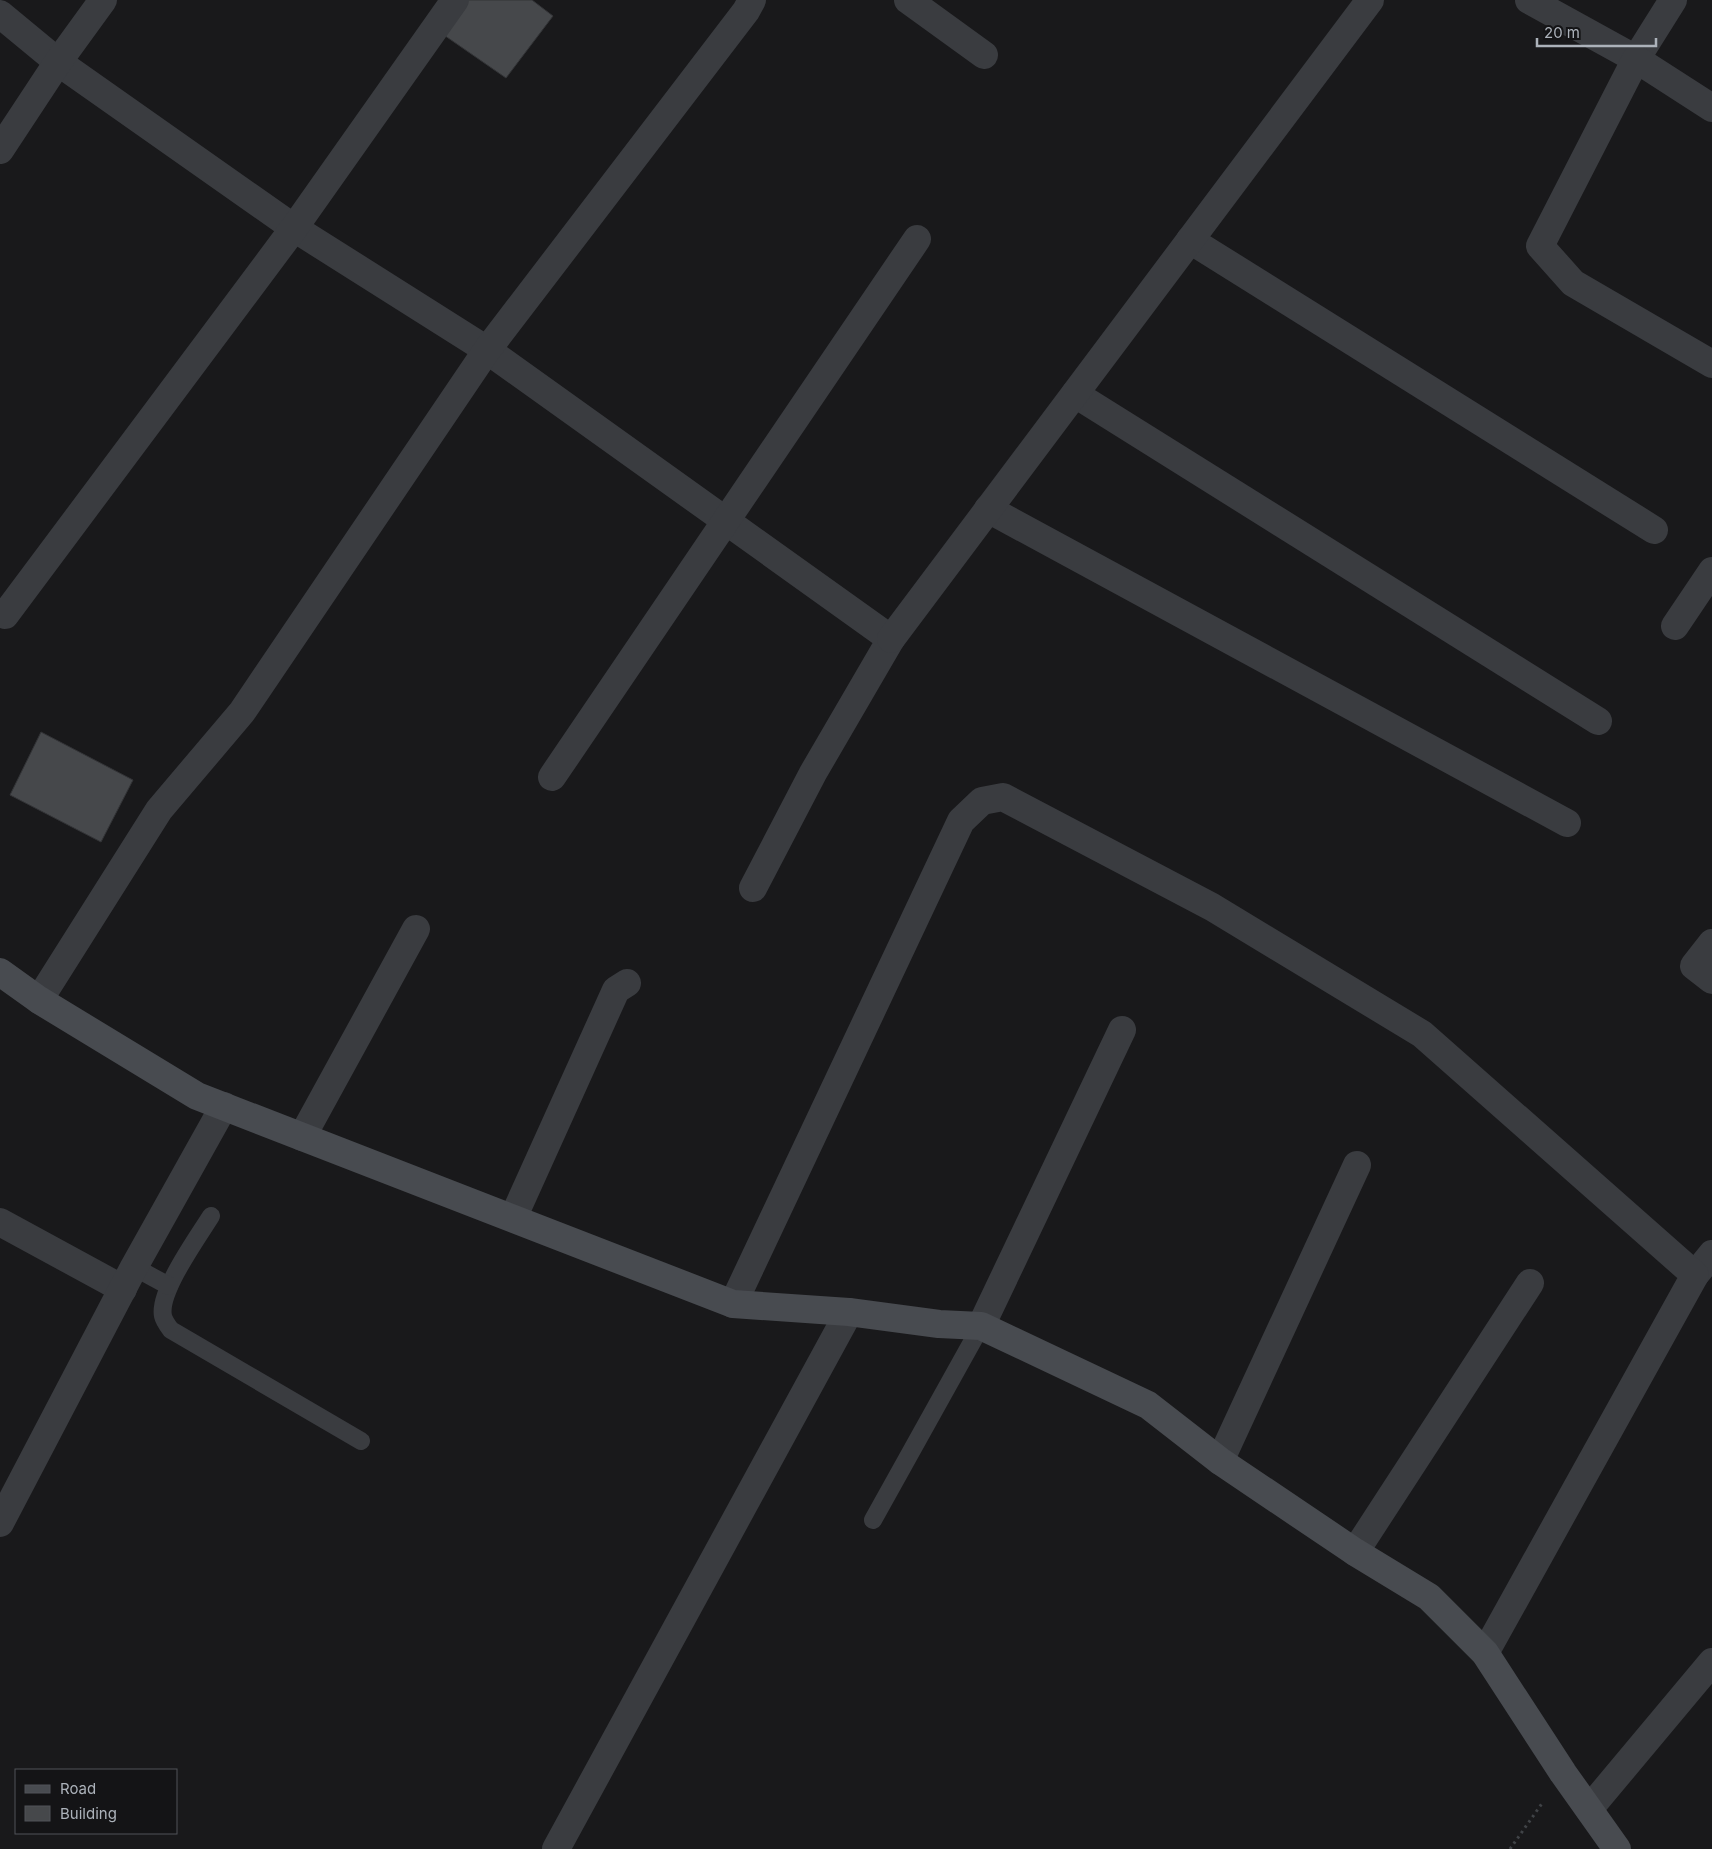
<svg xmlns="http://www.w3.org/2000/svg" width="1712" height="1849" viewBox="0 0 1712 1849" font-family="Inter,sans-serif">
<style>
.building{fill:#46484b;stroke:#333437}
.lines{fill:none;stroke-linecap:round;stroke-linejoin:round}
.path{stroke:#404347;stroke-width:3;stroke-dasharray:2.5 4;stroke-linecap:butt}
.lane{stroke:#3a3c40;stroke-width:18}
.street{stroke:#3a3c40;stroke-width:28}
.secondary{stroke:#484b50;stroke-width:28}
</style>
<rect width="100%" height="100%" fill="#19191b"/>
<g class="building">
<polygon points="464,0 532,0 553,16 506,78 441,33"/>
<polygon points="41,732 133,780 101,842 10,795"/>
</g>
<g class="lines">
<polyline class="path" points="1510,1849 1543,1802"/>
<g class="lane">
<path d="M 211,1216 C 198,1237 158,1292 163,1316 C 164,1321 168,1326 171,1330 L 361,1441"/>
<polyline points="134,1267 169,1286"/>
<polyline points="873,1520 981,1326"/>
</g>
<g class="street">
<polyline points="908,0 984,55"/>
<polyline points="1529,0 1636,59 1673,0"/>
<polyline points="0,14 58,62 294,228 487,350 891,639 813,773 753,888"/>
<polyline points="1712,108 1636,59 1540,246 1573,283 1712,364"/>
<polyline points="0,150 58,62 103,0"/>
<polyline points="1190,240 1654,530"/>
<polyline points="1075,394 1598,721"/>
<polyline points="988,509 1567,823"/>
<polyline points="5,615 294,228 455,0"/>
<polyline points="1675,626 1712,571"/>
<polyline points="891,639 1370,0"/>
<polyline points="552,777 917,239"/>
<polyline points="1712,943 1694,966 1712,980"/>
<polyline points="39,1000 159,810 242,712 487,350 746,11 752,0"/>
<polyline points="302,1137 416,929"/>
<polyline points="513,1218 616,990 627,983"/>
<polyline points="0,1222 123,1289"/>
<polyline points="1695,1275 1712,1254"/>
<polyline points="733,1304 961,821 982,801 1003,797 1212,907 1422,1034 1695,1275 1485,1653"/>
<polyline points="981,1326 1122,1030"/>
<polyline points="1220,1461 1357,1165"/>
<polyline points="0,1523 134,1267 224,1106"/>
<polyline points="1355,1552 1530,1283"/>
<polyline points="1589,1809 1712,1662"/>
<polyline points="556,1849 849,1312"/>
</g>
<polyline class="secondary" points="0,972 39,1000 197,1096 733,1304 849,1312 939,1324 981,1326 1148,1405 1220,1461 1355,1552 1429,1597 1485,1653 1563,1773 1617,1849"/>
</g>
<rect x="15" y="1769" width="162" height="65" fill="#141416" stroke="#515358"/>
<rect x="25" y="1785" width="25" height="8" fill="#484b50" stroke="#515358"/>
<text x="60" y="1794" font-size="15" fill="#acb2ba">Road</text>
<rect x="25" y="1806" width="25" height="15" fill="#46484b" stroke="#515358"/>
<text x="60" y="1819" font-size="15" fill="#acb2ba">Building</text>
<path d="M1537 38v8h119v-8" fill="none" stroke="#acb2ba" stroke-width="2.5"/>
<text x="1544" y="38" font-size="15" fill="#acb2ba" stroke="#141416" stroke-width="4" paint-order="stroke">20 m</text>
</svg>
